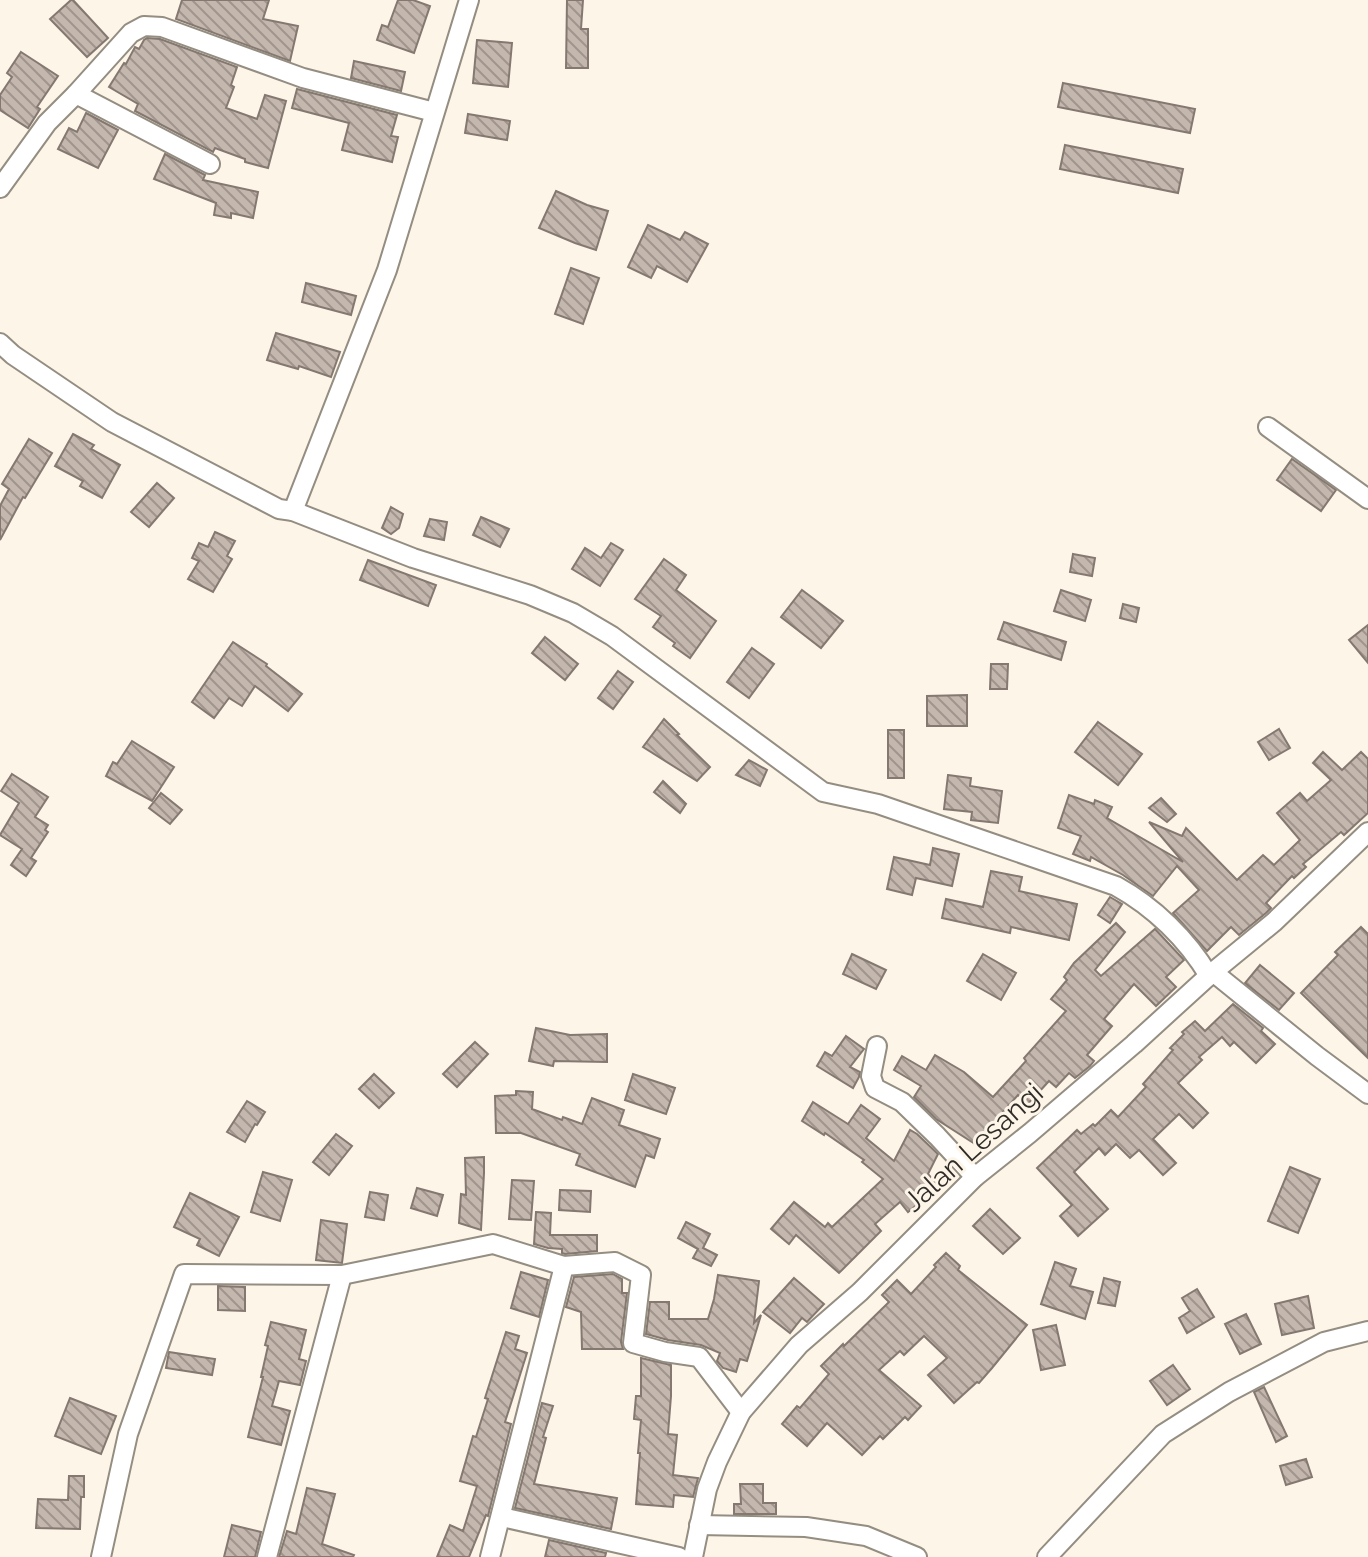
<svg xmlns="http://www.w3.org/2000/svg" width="1368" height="1557" viewBox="0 0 1368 1557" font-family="Raleway,sans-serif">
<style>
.building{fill:url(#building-back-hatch);stroke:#847870;stroke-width:2}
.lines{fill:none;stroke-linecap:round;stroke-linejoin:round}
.minor-casing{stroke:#948d81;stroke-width:22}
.minor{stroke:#fff;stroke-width:18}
.labels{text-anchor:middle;stroke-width:6;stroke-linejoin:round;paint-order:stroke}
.street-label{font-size:28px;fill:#2f2c27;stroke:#fdf5e8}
</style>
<defs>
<pattern id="building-back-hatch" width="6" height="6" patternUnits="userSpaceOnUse" patternTransform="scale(2)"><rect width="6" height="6" fill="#c4b7ae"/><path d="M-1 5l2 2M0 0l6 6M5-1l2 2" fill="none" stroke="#a0958e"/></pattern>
</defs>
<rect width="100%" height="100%" fill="#fdf5e8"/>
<g class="building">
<polygon points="71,0 73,0 108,38 87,57 50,19"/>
<polygon points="182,0 269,0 263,19 298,26 290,61 176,19"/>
<polygon points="398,0 413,0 430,6 414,53 377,40 382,25 388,27"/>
<polygon points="567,0 583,0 581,29 588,29 588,68 566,68"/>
<polygon points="147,38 160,39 237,67 231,85 234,87 226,108 257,119 265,95 286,101 268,168 245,162 245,159 215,148 213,152 135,111 138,104 109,87 124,63 126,64 135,47 139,49 144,40"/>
<polygon points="477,40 512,43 508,87 473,83"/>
<polygon points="21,52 58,76 37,107 40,109 28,128 0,110 0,95 12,77 7,73"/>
<polygon points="354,61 405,72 401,91 351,78"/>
<polygon points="1063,83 1195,109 1190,133 1058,107"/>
<polygon points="297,89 397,115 391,136 398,137 392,162 342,150 349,123 292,108"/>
<polygon points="86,113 118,130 98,168 58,149 69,128 77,132"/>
<polygon points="468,114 510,121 507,140 465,133"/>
<polygon points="1065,145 1183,169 1178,193 1060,169"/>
<polygon points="165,154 205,175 203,180 258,192 253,218 231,213 231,218 214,215 216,203 154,179"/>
<polygon points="556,191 587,205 608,211 596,250 575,243 539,228"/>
<polygon points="648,225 680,240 685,232 708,244 687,282 657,266 651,278 628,267"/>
<polygon points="571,268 599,278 583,324 555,314"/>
<polygon points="306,283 356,296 351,315 302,302"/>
<polygon points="276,333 340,352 331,377 299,366 298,369 267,360"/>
<polygon points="73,434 94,445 91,449 120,465 102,498 80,486 83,481 55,466"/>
<polygon points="29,439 52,453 25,498 23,497 0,540 0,506 9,489 2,484"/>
<polygon points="1292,459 1336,490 1321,511 1277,480"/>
<polygon points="157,483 174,498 149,527 131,512"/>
<polygon points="391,507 403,514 399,528 391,534 382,528"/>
<polygon points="481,517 509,529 500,547 473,535"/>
<polygon points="430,519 447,522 444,540 424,536"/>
<polygon points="215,532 235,541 227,556 232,559 213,592 188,579 199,561 192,558 199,543 208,547"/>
<polygon points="611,543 623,550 600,586 572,569 585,548 601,558"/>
<polygon points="1073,554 1095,558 1092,576 1070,572"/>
<polygon points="664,559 686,575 676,590 716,621 690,658 673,646 675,643 653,627 661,616 635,599"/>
<polygon points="368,560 436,585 428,606 360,580"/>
<polygon points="802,590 843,621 821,648 781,617"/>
<polygon points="1061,590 1091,600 1085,621 1054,611"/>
<polygon points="1123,604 1139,608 1136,622 1120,618"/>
<polygon points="1004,622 1066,642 1061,660 998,639"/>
<polygon points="1368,625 1368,663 1349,640"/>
<polygon points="545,637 578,664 565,680 532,653"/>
<polygon points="233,642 267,664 266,666 302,694 288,711 255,686 242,706 229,698 214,718 192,702"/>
<polygon points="752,648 774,664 749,698 727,682"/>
<polygon points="991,664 1008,664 1007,689 990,689"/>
<polygon points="618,671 633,682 613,709 598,698"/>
<polygon points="967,695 967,726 927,726 927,696"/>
<polygon points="664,719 679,734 677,735 710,767 697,781 643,747"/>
<polygon points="1098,722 1142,754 1118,785 1075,752"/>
<polygon points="1279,729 1290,748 1269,760 1258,742"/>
<rect x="888" y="730" width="16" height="48"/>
<polygon points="132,741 174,767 152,801 106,776 113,762 117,764"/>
<polygon points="1323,752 1342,770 1361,752 1368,759 1368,813 1344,835 1341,832 1303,864 1306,867 1294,878 1292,876 1266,903 1271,908 1266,913 1239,935 1231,927 1207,951 1173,913 1199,890 1177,866 1153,896 1123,875 1091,857 1090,861 1073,854 1081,836 1058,828 1069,795 1094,804 1095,800 1112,807 1107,818 1183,862 1149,822 1182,836 1186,828 1237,880 1263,855 1274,865 1300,840 1277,813 1300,793 1307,801 1331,780 1313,763"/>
<polygon points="749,760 767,770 760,786 736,775"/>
<polygon points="12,774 48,797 35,817 48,825 45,830 48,832 31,858 36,861 26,876 11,865 22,849 0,835 19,803 1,791"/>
<polygon points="948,775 971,778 970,786 1002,791 998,823 971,820 972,812 944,809"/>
<polygon points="663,781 686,804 680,813 654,792"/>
<polygon points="161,793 182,810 170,824 149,808"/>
<polygon points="1161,798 1176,814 1167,822 1149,808"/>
<polygon points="933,848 959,854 952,886 916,878 912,895 887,889 894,857 930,865"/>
<polygon points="991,871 1022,877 1019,891 1077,904 1069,940 1011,927 1010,933 942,918 946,899 983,907"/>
<polygon points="1110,897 1122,904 1110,923 1098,915"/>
<polygon points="1116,923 1125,932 1095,970 1101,976 1155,929 1184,960 1166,977 1176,987 1156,1006 1134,984 1104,1019 1112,1026 1087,1055 1094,1061 1090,1066 1075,1078 1069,1073 1056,1087 1049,1081 1028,1104 1018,1095 975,1144 936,1119 914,1097 921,1086 894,1070 902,1056 926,1070 935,1055 964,1072 993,1097 1026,1061 1024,1058 1066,1011 1051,999 1067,980 1064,977 1074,963"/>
<polygon points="1361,927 1368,934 1368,1058 1301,993 1338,955 1335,952"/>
<polygon points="852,954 886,970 876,989 843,974"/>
<polygon points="983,954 1016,973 1001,1000 967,981"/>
<polygon points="1260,965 1294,993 1279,1010 1245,983"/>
<polygon points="1233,1004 1263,1028 1261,1031 1275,1044 1256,1063 1234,1042 1230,1046 1222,1037 1199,1057 1202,1060 1178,1083 1208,1113 1193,1128 1179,1114 1153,1139 1176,1163 1163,1175 1139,1150 1130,1158 1116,1144 1105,1155 1099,1148 1074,1172 1108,1209 1078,1236 1060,1216 1072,1205 1037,1168 1077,1130 1081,1134 1093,1124 1095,1126 1111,1110 1118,1117 1146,1087 1143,1084 1173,1050 1170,1048 1184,1034 1182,1032 1195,1021 1205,1031"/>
<polygon points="536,1028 570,1035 607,1034 607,1062 554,1061 553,1066 529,1061"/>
<polygon points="846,1036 864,1049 850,1067 860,1072 859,1077 853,1088 817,1066 825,1052 832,1056"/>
<polygon points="475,1042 488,1054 457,1087 443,1074"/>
<polygon points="374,1074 394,1093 379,1108 359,1089"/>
<polygon points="633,1074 675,1088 666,1114 625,1100"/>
<polygon points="516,1091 533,1092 532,1109 562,1120 563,1117 582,1124 592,1098 624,1110 619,1125 660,1139 654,1158 646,1155 635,1187 576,1165 580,1154 521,1133 496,1133 495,1096 516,1095"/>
<polygon points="247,1101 265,1112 257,1125 255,1124 245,1142 227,1132"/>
<polygon points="813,1102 848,1124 861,1105 880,1119 866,1138 894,1161 910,1130 917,1134 938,1154 928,1174 939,1187 908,1212 900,1202 875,1224 881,1231 839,1273 796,1235 789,1244 771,1229 794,1202 825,1227 828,1223 832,1227 883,1179 862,1162 864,1160 825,1133 824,1135 802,1121"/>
<polygon points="336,1134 352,1146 329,1175 313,1162"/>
<polygon points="484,1157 484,1173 481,1230 459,1223 461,1194 466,1195 465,1158"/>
<polygon points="1290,1167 1320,1179 1298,1233 1268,1221"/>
<polygon points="263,1172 292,1180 280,1221 251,1212"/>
<polygon points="512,1180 534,1181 531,1220 509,1219"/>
<polygon points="417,1188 443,1195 437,1216 411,1208"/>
<polygon points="560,1190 591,1191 590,1212 559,1210"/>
<polygon points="370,1192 388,1195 384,1220 365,1217"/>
<polygon points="190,1193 239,1217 219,1256 197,1245 200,1239 174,1227"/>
<polygon points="990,1209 1020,1238 1003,1254 973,1226"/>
<polygon points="536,1212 551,1213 550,1235 597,1235 597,1251 565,1254 562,1253 562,1249 548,1248 534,1244"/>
<polygon points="321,1220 347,1224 342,1263 316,1260"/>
<polygon points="686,1222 710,1234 703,1248 717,1255 711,1266 693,1258 698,1249 678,1238"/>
<polygon points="946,1253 960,1266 958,1270 1027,1325 992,1368 979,1383 977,1382 954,1403 928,1375 947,1358 924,1336 904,1355 900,1351 879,1370 921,1406 908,1420 905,1417 883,1439 880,1436 862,1455 827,1423 807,1446 782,1424 797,1406 800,1408 829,1374 821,1366 843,1344 844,1346 889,1302 882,1295 897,1280 911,1294 936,1267 934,1265"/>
<polygon points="1055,1262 1076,1269 1070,1286 1093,1292 1085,1319 1041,1304"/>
<polygon points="521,1272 548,1280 539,1317 511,1308"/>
<polygon points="613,1274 622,1279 622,1293 627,1293 621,1342 623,1349 582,1349 581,1312 566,1307 574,1277"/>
<polygon points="718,1275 759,1281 754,1323 761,1315 747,1361 740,1359 736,1372 723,1368 717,1361 720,1353 701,1345 668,1340 646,1334 650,1302 669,1302 669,1319 708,1319 714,1299"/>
<polygon points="794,1278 824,1304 807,1322 802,1318 790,1333 763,1312"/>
<polygon points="1104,1278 1120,1282 1115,1306 1098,1303"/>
<polygon points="218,1286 245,1287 245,1311 218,1310"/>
<polygon points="1197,1289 1214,1317 1187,1333 1179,1318 1190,1311 1182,1298"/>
<polygon points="1308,1296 1314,1328 1282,1335 1275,1304"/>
<polygon points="1246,1314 1261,1344 1240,1354 1225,1324"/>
<polygon points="271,1322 306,1330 299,1359 306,1361 300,1385 279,1381 272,1406 290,1411 281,1445 248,1437 263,1377 261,1377 268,1346 265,1345"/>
<polygon points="1056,1325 1065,1365 1041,1370 1033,1330"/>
<polygon points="506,1332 519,1336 515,1349 527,1353 505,1422 511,1424 488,1516 486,1515 469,1557 437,1557 450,1525 463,1531 477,1486 460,1481 473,1436 476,1437 488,1399 485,1398"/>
<polygon points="169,1352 215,1359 212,1375 166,1368"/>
<polygon points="641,1358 671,1365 671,1396 668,1434 677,1435 673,1475 698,1478 693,1497 674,1495 673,1507 636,1504 640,1453 638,1453 641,1420 634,1419 636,1396 641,1396"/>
<polygon points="1173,1365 1190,1389 1167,1405 1150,1381"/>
<polygon points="1264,1387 1287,1436 1276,1442 1254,1392"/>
<polygon points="70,1398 116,1416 101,1454 55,1436"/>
<polygon points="542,1403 553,1406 543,1437 546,1438 534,1484 617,1498 611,1529 515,1508"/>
<polygon points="1306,1459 1312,1477 1286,1485 1280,1466"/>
<polygon points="69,1476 84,1476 84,1497 81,1497 80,1529 36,1528 38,1499 68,1500"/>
<polygon points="740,1484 763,1484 763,1503 776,1503 776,1514 734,1514 734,1504 741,1504"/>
<polygon points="307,1488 335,1494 322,1544 354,1555 353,1557 279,1557 287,1531 296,1534"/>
<polygon points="232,1525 261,1532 255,1557 224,1557"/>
<polygon points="549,1540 606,1553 605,1557 545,1557"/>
</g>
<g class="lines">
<defs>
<g id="minor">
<polyline points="76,94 131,33 144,26 162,27 303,78 434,112"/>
<polyline points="0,188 47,123 76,94 210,164"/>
<path d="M 0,343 L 13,355 L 112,422 L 279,509 L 293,511 L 413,558 L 530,595 L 573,613 L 612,636 L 823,792 L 878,804 L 1116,886 C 1154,907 1187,939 1209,976"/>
<polyline points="1268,427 1368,499"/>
<polyline points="293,511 387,270 469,0"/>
<polyline points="1213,972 1317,1056 1368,1094"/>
<polyline points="877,1046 871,1076 875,1088 902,1102 937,1136 975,1177"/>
<polyline points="502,1517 679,1557"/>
<polyline points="699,1525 806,1527 866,1536 917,1557"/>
<polyline points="101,1557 128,1434 184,1274 342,1275 493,1244 564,1266 615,1262 641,1275 633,1343 665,1352 699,1357 741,1412"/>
<polyline points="267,1557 342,1275"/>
<polyline points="490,1557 564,1266"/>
<polyline points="693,1557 707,1489 717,1462 741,1412 799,1345 860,1292 975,1177 1030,1133 1134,1044 1213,972 1274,922 1368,832"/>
<polyline points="1047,1557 1163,1434 1229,1392 1324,1342 1368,1331"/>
</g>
</defs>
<use href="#minor" class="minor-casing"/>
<use href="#minor" class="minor"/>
</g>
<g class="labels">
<g class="street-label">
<text transform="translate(973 1147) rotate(-42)" y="10">Jalan Lesangi</text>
</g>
</g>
</svg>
